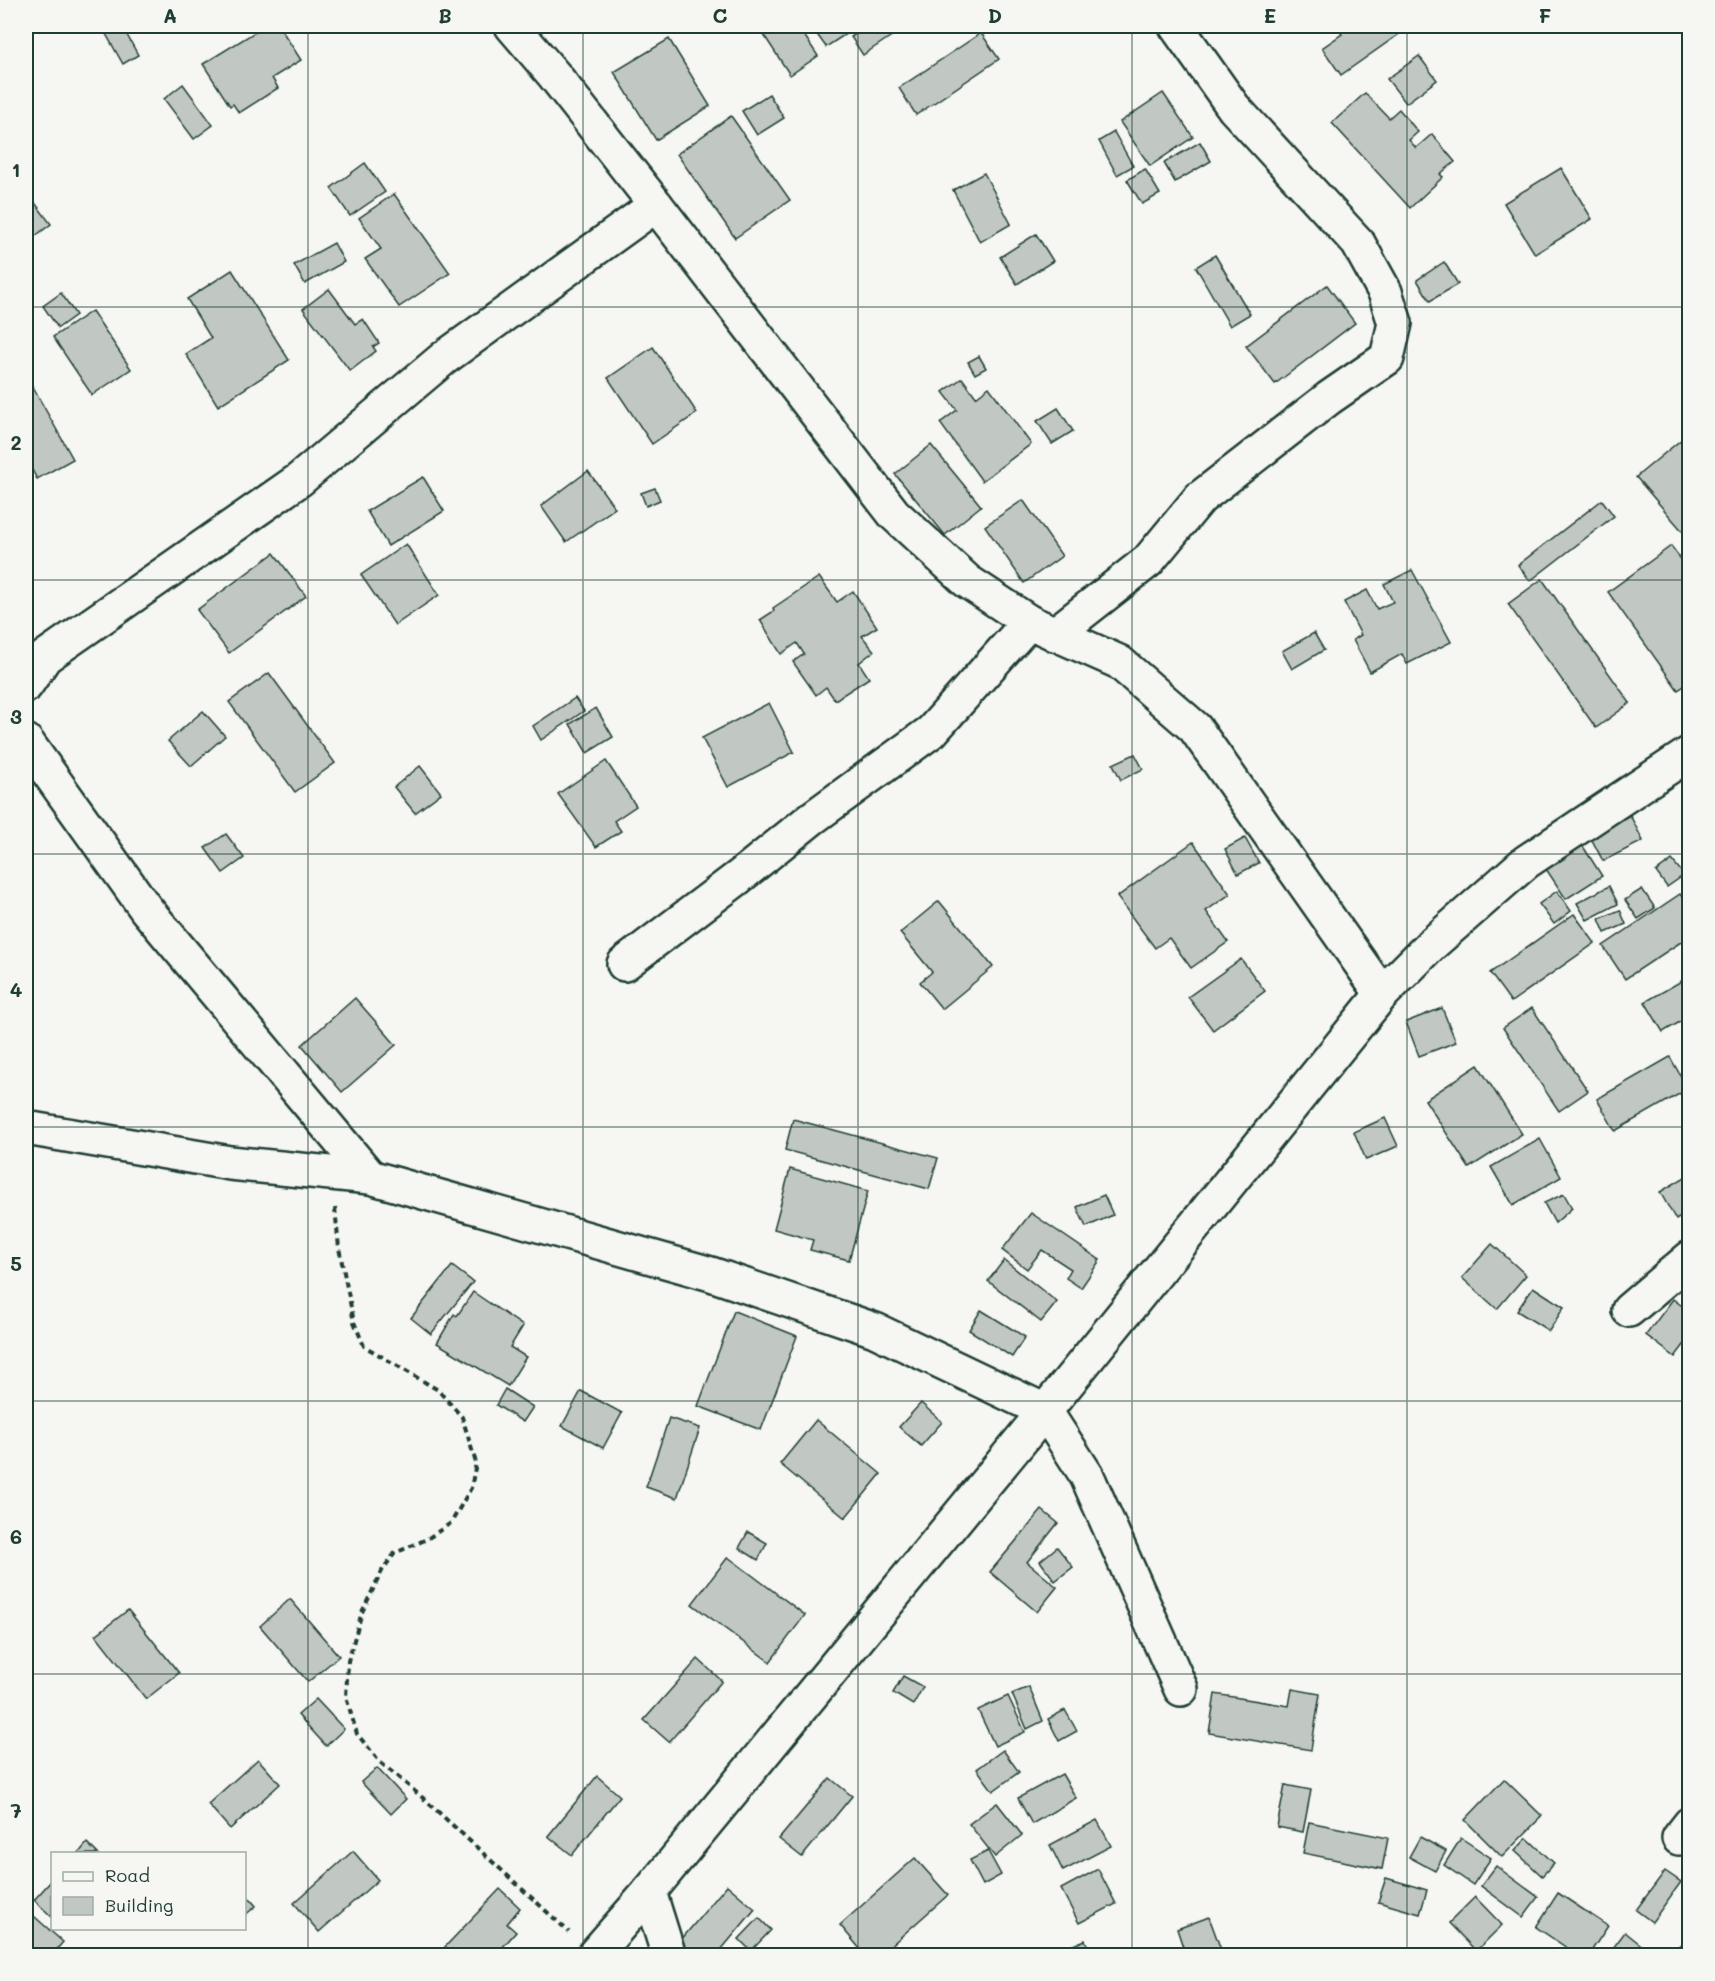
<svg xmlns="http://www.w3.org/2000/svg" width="1715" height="1981" viewBox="0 0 1715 1981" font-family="Mali,sans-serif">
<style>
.building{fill:#c1c8c3;stroke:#1f3d34;stroke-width:1.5}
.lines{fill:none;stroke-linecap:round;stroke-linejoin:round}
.street-casing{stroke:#1f3d34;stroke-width:38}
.path{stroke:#1f3d34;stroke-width:4;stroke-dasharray:6 4.5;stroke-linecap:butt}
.street{stroke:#f6f6f2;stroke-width:33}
.grid{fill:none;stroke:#1f3d34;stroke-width:1.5;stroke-opacity:0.55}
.neatline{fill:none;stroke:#1f3d34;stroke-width:2}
.grid-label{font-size:20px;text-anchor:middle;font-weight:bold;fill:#1f3d34}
</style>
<rect width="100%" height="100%" fill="#f6f6f2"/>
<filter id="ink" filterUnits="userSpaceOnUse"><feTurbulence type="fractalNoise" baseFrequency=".0167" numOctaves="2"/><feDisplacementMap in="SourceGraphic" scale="12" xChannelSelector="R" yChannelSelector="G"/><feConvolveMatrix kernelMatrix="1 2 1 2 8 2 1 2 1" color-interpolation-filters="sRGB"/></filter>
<g filter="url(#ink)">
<g class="building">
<polygon points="122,26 138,55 123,64 106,34"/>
<polygon points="265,26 279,26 301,60 272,78 278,88 239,113 233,104 230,106 203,64"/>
<polygon points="758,26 798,26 818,56 790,75"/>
<polygon points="811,26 856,26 855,28 826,47"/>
<polygon points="868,26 904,26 905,27 863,55 851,37"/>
<polygon points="1336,26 1407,26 1409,27 1341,75 1322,48 1342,34"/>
<polygon points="981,33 999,59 916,115 899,88"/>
<polygon points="669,39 710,106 656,140 614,72"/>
<polygon points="1419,56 1437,80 1406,103 1387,79"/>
<polygon points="183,84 213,125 194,139 164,99"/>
<polygon points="1163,93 1193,137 1150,166 1120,122"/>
<polygon points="1365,93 1389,118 1399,109 1418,132 1409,140 1416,148 1432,134 1455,162 1440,174 1443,177 1410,208 1332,123"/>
<polygon points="769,94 784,118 757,135 742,111"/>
<polygon points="731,116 790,200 735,238 677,154"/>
<polygon points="1114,132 1133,166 1117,175 1099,141"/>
<polygon points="1200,142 1211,161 1175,182 1164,163"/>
<polygon points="365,163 385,192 350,216 331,188"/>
<polygon points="1561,168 1592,219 1535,254 1504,203"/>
<polygon points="1145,169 1160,194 1142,204 1127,180"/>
<polygon points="984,173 1011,224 980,242 953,190"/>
<polygon points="26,191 51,224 26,243"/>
<polygon points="394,194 450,273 399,307 365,259 381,249 359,218"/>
<polygon points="1036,234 1053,261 1017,284 1000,257"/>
<polygon points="334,243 344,262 305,284 294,265"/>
<polygon points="1215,255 1250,314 1230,326 1196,267"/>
<polygon points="1444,262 1458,284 1430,301 1417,280"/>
<polygon points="232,270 289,360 218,406 186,354 211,338 187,299"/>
<polygon points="1327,285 1355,323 1275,384 1246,346"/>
<polygon points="329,289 355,324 363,319 379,343 373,347 376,351 350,371 303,309"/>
<polygon points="61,293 76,315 58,328 43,306"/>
<polygon points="92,311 131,369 92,395 53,337"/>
<polygon points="653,347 697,413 652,444 608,378"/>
<polygon points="979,356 986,368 975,374 968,362"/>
<polygon points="26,375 73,459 37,479 26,459"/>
<polygon points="962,378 976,397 989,387 1031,444 982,481 940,423 957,410 943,392"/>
<polygon points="1058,408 1073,431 1052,444 1037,421"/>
<polygon points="1690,429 1690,540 1636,477 1683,438 1682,436"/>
<polygon points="931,445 981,506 945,535 895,474"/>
<polygon points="588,471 615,508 566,542 541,506"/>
<polygon points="423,477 444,511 388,546 367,511"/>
<polygon points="655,488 660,500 646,506 641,493"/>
<polygon points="1023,500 1062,556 1024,583 985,526"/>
<polygon points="1602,500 1614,516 1530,581 1518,565"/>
<polygon points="406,544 439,595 395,625 361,575"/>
<polygon points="1671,546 1690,571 1690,682 1678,690 1608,592"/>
<polygon points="274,553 306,596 229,653 197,610"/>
<polygon points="1412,570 1451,642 1407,664 1402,654 1370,672 1353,640 1361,635 1344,602 1367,590 1377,609 1393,602 1384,584"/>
<polygon points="819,577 837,602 853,591 877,627 862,636 874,651 859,663 869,678 835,700 826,687 816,695 793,662 804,654 797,643 781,654 760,620 774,611 773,608"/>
<polygon points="1542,579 1630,703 1596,728 1508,604"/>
<polygon points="1314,633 1324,650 1292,669 1282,651"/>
<polygon points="269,673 335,763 295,792 229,702"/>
<polygon points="575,698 584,711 541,740 533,726"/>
<polygon points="769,703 794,752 728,787 702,738"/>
<polygon points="596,708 613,737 587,753 570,724"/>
<polygon points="203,711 225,736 191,766 168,741"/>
<polygon points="1135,754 1143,769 1121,780 1113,764"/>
<polygon points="606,761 636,806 614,821 621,831 596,847 558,794"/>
<polygon points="420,766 441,793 415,813 394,787"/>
<polygon points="1630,815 1643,841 1603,861 1590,836"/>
<polygon points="226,834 244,858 223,873 205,848"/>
<polygon points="1575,834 1602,876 1566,899 1538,857"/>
<polygon points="1245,838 1259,863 1238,874 1225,849"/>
<polygon points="1193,842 1230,894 1206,911 1228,942 1191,968 1169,938 1155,948 1117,897"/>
<polygon points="1672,860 1684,875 1667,887 1656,872"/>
<polygon points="1609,886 1618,904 1587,920 1577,903"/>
<polygon points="1642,889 1655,908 1638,919 1625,900"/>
<polygon points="1557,891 1571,911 1554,924 1539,904"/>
<polygon points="1680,894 1690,908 1690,936 1625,979 1603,946"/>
<polygon points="939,901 993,967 942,1009 920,982 932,972 900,933"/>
<polygon points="1620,910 1626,924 1605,933 1599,919"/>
<polygon points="1574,914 1595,943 1511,1002 1490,973"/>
<polygon points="1241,959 1265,991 1213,1030 1188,997"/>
<polygon points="1690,976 1690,1016 1663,1032 1645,1002"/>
<polygon points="355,998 396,1045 342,1092 302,1045"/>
<polygon points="1442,1008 1456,1042 1419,1056 1406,1022"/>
<polygon points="1532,1008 1588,1091 1559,1111 1503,1028"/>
<polygon points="1670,1057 1688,1089 1615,1131 1597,1099"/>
<polygon points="1478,1065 1522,1134 1469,1168 1425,1100"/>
<polygon points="1385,1118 1398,1146 1366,1160 1354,1132"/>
<polygon points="793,1119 938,1158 929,1189 785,1150"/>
<polygon points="1540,1139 1561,1177 1513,1205 1491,1167"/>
<polygon points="790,1169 868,1191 849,1260 810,1250 813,1240 774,1229"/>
<polygon points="1690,1174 1690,1211 1676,1220 1660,1192"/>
<polygon points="1564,1194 1572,1208 1555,1223 1544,1203"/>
<polygon points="1104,1195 1113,1215 1086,1227 1077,1207"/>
<polygon points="1031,1213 1100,1260 1081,1288 1066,1278 1071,1269 1042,1250 1027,1269 1002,1250"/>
<polygon points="1492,1244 1526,1275 1497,1309 1462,1278"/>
<polygon points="1004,1260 1057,1302 1041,1322 988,1281"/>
<polygon points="452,1266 473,1282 431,1334 411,1318"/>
<polygon points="1533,1287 1564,1307 1549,1331 1517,1311"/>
<polygon points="473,1292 523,1326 510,1347 526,1357 508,1386 437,1343 454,1314 457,1316"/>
<polygon points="1673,1299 1690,1312 1690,1337 1675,1357 1646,1335"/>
<polygon points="981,1310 1025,1337 1012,1357 969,1330"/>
<polygon points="734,1311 797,1336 761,1430 698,1406"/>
<polygon points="505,1389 533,1407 523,1422 496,1405"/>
<polygon points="581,1391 622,1413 603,1448 562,1426"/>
<polygon points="921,1403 942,1422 921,1446 899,1427"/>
<polygon points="669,1418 700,1428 677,1498 646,1487"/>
<polygon points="816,1420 881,1474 845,1518 780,1464"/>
<polygon points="1042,1510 1058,1523 1027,1562 1057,1587 1037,1612 990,1572"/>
<polygon points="748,1532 767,1543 758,1560 739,1548"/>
<polygon points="1057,1547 1073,1567 1055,1581 1040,1561"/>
<polygon points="728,1557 805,1615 770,1662 692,1604"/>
<polygon points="290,1599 339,1656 308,1682 260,1626"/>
<polygon points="128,1610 179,1673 146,1699 96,1635"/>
<polygon points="698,1659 722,1681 669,1742 644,1720"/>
<polygon points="903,1676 923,1687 913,1705 893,1693"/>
<polygon points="1029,1687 1043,1721 1027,1729 1012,1694"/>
<polygon points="1292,1689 1320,1694 1311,1750 1209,1733 1215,1694 1289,1706"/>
<polygon points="1008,1696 1025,1732 995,1746 978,1710"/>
<polygon points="316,1699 344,1729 326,1746 298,1715"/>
<polygon points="1065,1710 1077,1731 1059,1741 1048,1719"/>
<polygon points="1003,1750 1019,1772 993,1791 977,1769"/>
<polygon points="258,1759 280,1784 230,1829 208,1804"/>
<polygon points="377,1768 406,1799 391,1814 361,1782"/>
<polygon points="1062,1774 1076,1798 1032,1824 1018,1798"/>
<polygon points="597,1776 620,1796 572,1855 548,1836"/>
<polygon points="830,1778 852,1796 802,1857 779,1839"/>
<polygon points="1504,1779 1542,1816 1502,1857 1465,1820"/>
<polygon points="1285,1785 1311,1790 1303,1832 1277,1827"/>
<polygon points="997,1803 1022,1835 995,1857 969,1824"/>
<polygon points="1097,1820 1111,1846 1063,1871 1050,1845"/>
<polygon points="1309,1822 1388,1838 1382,1869 1303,1853"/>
<polygon points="1420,1837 1446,1851 1435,1871 1409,1857"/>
<polygon points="1461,1838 1491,1858 1473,1885 1444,1865"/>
<polygon points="1527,1838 1554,1863 1542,1876 1515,1851"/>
<polygon points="87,1843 98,1854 78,1854"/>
<polygon points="353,1851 378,1880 319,1932 294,1903"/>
<polygon points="988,1851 1001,1875 983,1885 970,1860"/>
<polygon points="915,1858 948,1895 879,1956 866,1956 840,1925"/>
<polygon points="1496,1866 1538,1897 1523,1917 1481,1886"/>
<polygon points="1098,1869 1116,1904 1079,1923 1061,1889"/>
<polygon points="1665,1871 1681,1882 1652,1922 1636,1910"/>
<polygon points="1386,1878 1427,1890 1420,1914 1378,1902"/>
<polygon points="52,1880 52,1917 34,1900"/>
<polygon points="727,1885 755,1909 716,1956 685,1956 675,1947"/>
<polygon points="500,1889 520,1908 507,1924 516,1932 495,1956 452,1956 444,1948"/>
<polygon points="244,1892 256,1906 244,1916"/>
<polygon points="1558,1893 1608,1926 1588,1956 1579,1956 1536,1927"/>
<polygon points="1475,1897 1502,1925 1476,1951 1449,1923"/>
<polygon points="26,1909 63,1942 51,1956 26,1956"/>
<polygon points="1209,1917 1223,1955 1186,1956 1177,1929"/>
<polygon points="759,1918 771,1930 751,1951 739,1939"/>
<polygon points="1625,1932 1655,1956 1607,1956"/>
<polygon points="1690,1938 1690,1956 1667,1956 1667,1955"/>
<polygon points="1085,1940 1092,1956 1047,1956"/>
</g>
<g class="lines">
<defs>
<g id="street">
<polyline points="512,26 554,75 656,205 894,514 967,581 1029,622 1119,662 1195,728 1382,994"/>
<polyline points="1055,634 1148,561 1200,498 1329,398 1387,358 1395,323 1385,292 1358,243 1234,108 1176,26"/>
<polyline points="26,685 45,657 299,480 444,358 656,205"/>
<polyline points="26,741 146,909 370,1177"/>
<polyline points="624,964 739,877 811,819 932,731 1029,622"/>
<polyline points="26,1128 230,1163 370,1177 711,1274 875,1330 1045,1411 1087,1476 1181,1689"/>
<polyline points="1629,1310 1690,1258"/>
<polyline points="1679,1838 1690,1824"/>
<polyline points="649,1892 669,1956"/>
<polyline points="593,1956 649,1892 1045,1411 1382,994 1431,945 1526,862 1690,753"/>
</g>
</defs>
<use href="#street" class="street-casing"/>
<polyline class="path" points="335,1208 339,1248 354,1322 364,1346 438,1390 462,1417 476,1463 471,1488 451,1523 427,1539 395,1553 383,1569 362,1612 348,1661 346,1697 357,1734 381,1763 423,1798 569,1932"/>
<use href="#street" class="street"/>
</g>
</g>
<path class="grid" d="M 308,26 L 308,1956M 583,26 L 583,1956M 858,26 L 858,1956M 1132,26 L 1132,1956M 1407,26 L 1407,1956M 26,307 L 1690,307M 26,580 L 1690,580M 26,854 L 1690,854M 26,1127 L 1690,1127M 26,1401 L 1690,1401M 26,1674 L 1690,1674"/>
<rect width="1715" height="1981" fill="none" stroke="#f6f6f2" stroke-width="66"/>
<rect x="51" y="1852" width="195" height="78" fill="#f6f6f2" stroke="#a0aca6" stroke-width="1.5"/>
<rect x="63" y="1872" width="30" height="9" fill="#f6f6f2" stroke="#a0aca6" stroke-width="1.5"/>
<text x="105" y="1882" font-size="18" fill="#1f3d34">Road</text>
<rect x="63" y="1897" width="30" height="18" fill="#c1c8c3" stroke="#a0aca6" stroke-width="1.5"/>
<text x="105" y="1912" font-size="18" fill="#1f3d34">Building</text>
<rect x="33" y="33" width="1649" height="1915" class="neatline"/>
<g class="grid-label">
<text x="170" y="23">A</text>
<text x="445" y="23">B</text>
<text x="720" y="23">C</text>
<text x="995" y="23">D</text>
<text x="1270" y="23">E</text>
<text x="1545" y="23">F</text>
<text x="16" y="177">1</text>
<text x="16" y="450">2</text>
<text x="16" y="724">3</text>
<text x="16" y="997">4</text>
<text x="16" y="1271">5</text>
<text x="16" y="1544">6</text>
<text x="16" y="1818">7</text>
</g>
</svg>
